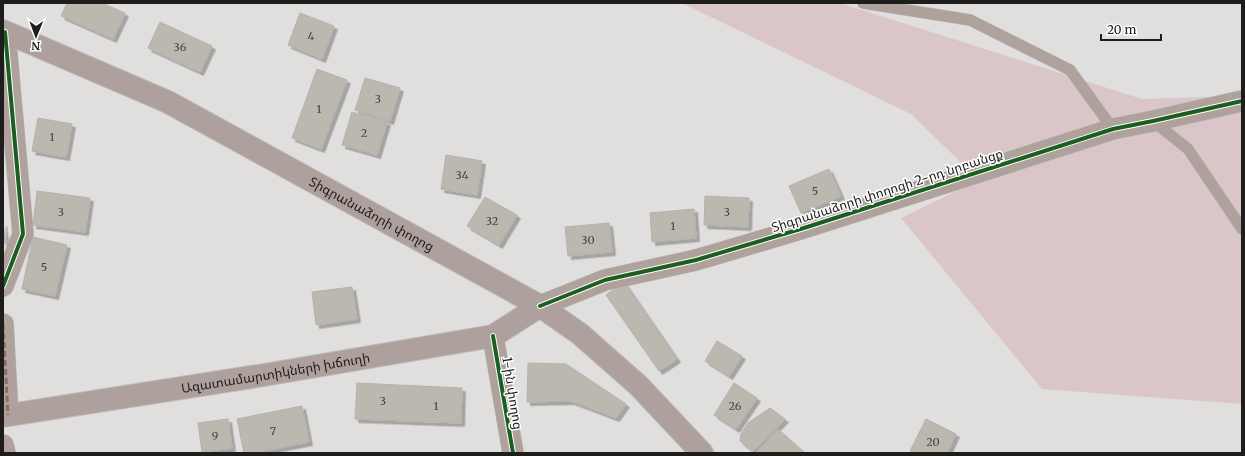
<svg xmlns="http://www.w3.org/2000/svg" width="1245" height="456" viewBox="0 0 1245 456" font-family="Merriweather,'Noto Sans Armenian',serif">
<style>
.green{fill:#dac6c8}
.building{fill:#bbb9af;stroke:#b2b1b0;filter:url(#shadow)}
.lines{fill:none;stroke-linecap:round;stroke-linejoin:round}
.lane-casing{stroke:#bdbcbb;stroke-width:12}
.street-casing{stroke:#bdbcbb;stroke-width:22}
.secondary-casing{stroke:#bdbcbb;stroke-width:24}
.lane{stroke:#afa29d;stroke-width:11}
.street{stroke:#afa29d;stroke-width:21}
.secondary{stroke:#aea09c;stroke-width:22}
.quiet{stroke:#8d6e63;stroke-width:3;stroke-dasharray:6 3;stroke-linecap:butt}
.cycleway-casing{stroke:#fff;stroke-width:6}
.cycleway{stroke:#1b5e20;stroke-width:4}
.labels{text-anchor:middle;stroke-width:3;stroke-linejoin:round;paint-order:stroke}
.number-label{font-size:11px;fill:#454441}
.street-label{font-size:13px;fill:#1e1d1c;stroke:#fff}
</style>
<defs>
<filter id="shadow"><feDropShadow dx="3.5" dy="3.5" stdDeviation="0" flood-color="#0004"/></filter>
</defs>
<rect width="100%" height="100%" fill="#e1dfdd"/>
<polygon class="green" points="682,3 840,3 1142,99 1242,96 1242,404 1042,389 901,218 979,180 911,114"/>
<g class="building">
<polygon points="67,3 102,3 125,13 113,39 61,16"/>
<polygon points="300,13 334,26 322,59 288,45"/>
<polygon points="160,22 212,46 200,72 148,48"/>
<polygon points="317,69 347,80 321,149 292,138"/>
<polygon points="365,78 400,88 390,121 355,110"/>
<polygon points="352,112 387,122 377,155 342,145"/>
<polygon points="38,118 72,124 66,157 32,151"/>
<polygon points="446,155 482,161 477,195 441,189"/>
<polygon points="829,169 841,196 801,213 789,186"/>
<polygon points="37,191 90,198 85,232 33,225"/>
<polygon points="705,196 749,198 748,227 704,225"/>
<polygon points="485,197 517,215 499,245 467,226"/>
<polygon points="694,209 696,238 652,242 650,213"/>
<polygon points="3,223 6,243 3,243"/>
<polygon points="609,223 612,252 568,256 565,227"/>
<polygon points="33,237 67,245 55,296 22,289"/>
<polygon points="624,282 677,359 659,371 606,295"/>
<polygon points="352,287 357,319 316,325 312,292"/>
<polygon points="717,341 742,356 729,376 705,361"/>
<polygon points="528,363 566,364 626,404 616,418 571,401 527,402"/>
<polygon points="357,383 462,388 461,423 355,419"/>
<polygon points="734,383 757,398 736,429 714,415"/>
<polygon points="302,406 309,442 253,453 244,453 237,419"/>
<polygon points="770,408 785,419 753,452 740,441 741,434 748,423"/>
<polygon points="228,419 232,448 202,452 198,423"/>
<polygon points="926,419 956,434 947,453 914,453 910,451"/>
<polygon points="778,429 805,453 756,453"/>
</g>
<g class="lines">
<defs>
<g id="lane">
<polyline points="863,3 970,20 1070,70 1113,129"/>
<polyline points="1153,121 1188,149 1242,229"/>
</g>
<g id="street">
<polyline points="3,286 23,234 5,32"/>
<polyline points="540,306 605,280 696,260 804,228 1113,129 1153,121 1242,101"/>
<polyline points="3,324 8,415"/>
<polyline points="493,336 513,453"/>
<polyline points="3,445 5,453"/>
</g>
<g id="secondary">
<path id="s1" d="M 3,31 L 168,102 L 540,306 L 580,334 L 639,386 L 702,453"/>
<path id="s2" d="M 3,416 L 264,375 L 493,336 L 540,306"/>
</g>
</defs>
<use href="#lane" class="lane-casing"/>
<use href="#street" class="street-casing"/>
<use href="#secondary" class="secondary-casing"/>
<use href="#lane" class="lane"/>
<use href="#street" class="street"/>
<use href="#secondary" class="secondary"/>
<polyline class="quiet" points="3,324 8,415"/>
<defs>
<g id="cycleway">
<polyline points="3,286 23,234 5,32"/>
<polyline points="540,306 605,280 696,260 804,228 1113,129 1153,121 1242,101"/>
<polyline points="493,336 513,453"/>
</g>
</defs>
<use href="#cycleway" class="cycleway-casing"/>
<use href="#cycleway" class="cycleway"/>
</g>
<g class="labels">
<g class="number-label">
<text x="311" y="40">4</text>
<text x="180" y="51">36</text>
<text x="378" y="103">3</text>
<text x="319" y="113">1</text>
<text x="364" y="137">2</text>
<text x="52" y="141">1</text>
<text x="462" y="179">34</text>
<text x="815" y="195">5</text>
<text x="61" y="216">3</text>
<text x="727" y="216">3</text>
<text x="492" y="225">32</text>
<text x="673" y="230">1</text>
<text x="588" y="244">30</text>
<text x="44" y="271">5</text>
<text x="383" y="405">3</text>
<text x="436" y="410">1</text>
<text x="735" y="410">26</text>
<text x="273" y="435">7</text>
<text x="215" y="440">9</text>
<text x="933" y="446">20</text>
</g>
<g class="street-label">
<text transform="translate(887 190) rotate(-18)" y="5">Տիգրանաձորի փողոցի 2-րդ նրբանցք</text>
<text dy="5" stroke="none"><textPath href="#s1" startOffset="412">Տիգրանաձորի փողոց</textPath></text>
<text dy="5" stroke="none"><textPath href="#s2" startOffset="276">Ազատամարտիկների խճուղի</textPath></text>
<text transform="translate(513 393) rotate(81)" y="5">1-ին փողոց</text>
</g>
</g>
<rect width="1245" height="456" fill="none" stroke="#1e1d1c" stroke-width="8"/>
<g transform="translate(36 36) rotate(181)" stroke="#ffffff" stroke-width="3" paint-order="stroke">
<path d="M0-3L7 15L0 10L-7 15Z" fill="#1e1d1c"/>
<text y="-6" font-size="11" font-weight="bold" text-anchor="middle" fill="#1e1d1c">N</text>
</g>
<path d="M1101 34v6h60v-6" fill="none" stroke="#1e1d1c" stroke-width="2"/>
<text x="1107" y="34" font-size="12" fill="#1e1d1c" stroke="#ffffff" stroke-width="3" paint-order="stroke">20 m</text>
</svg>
